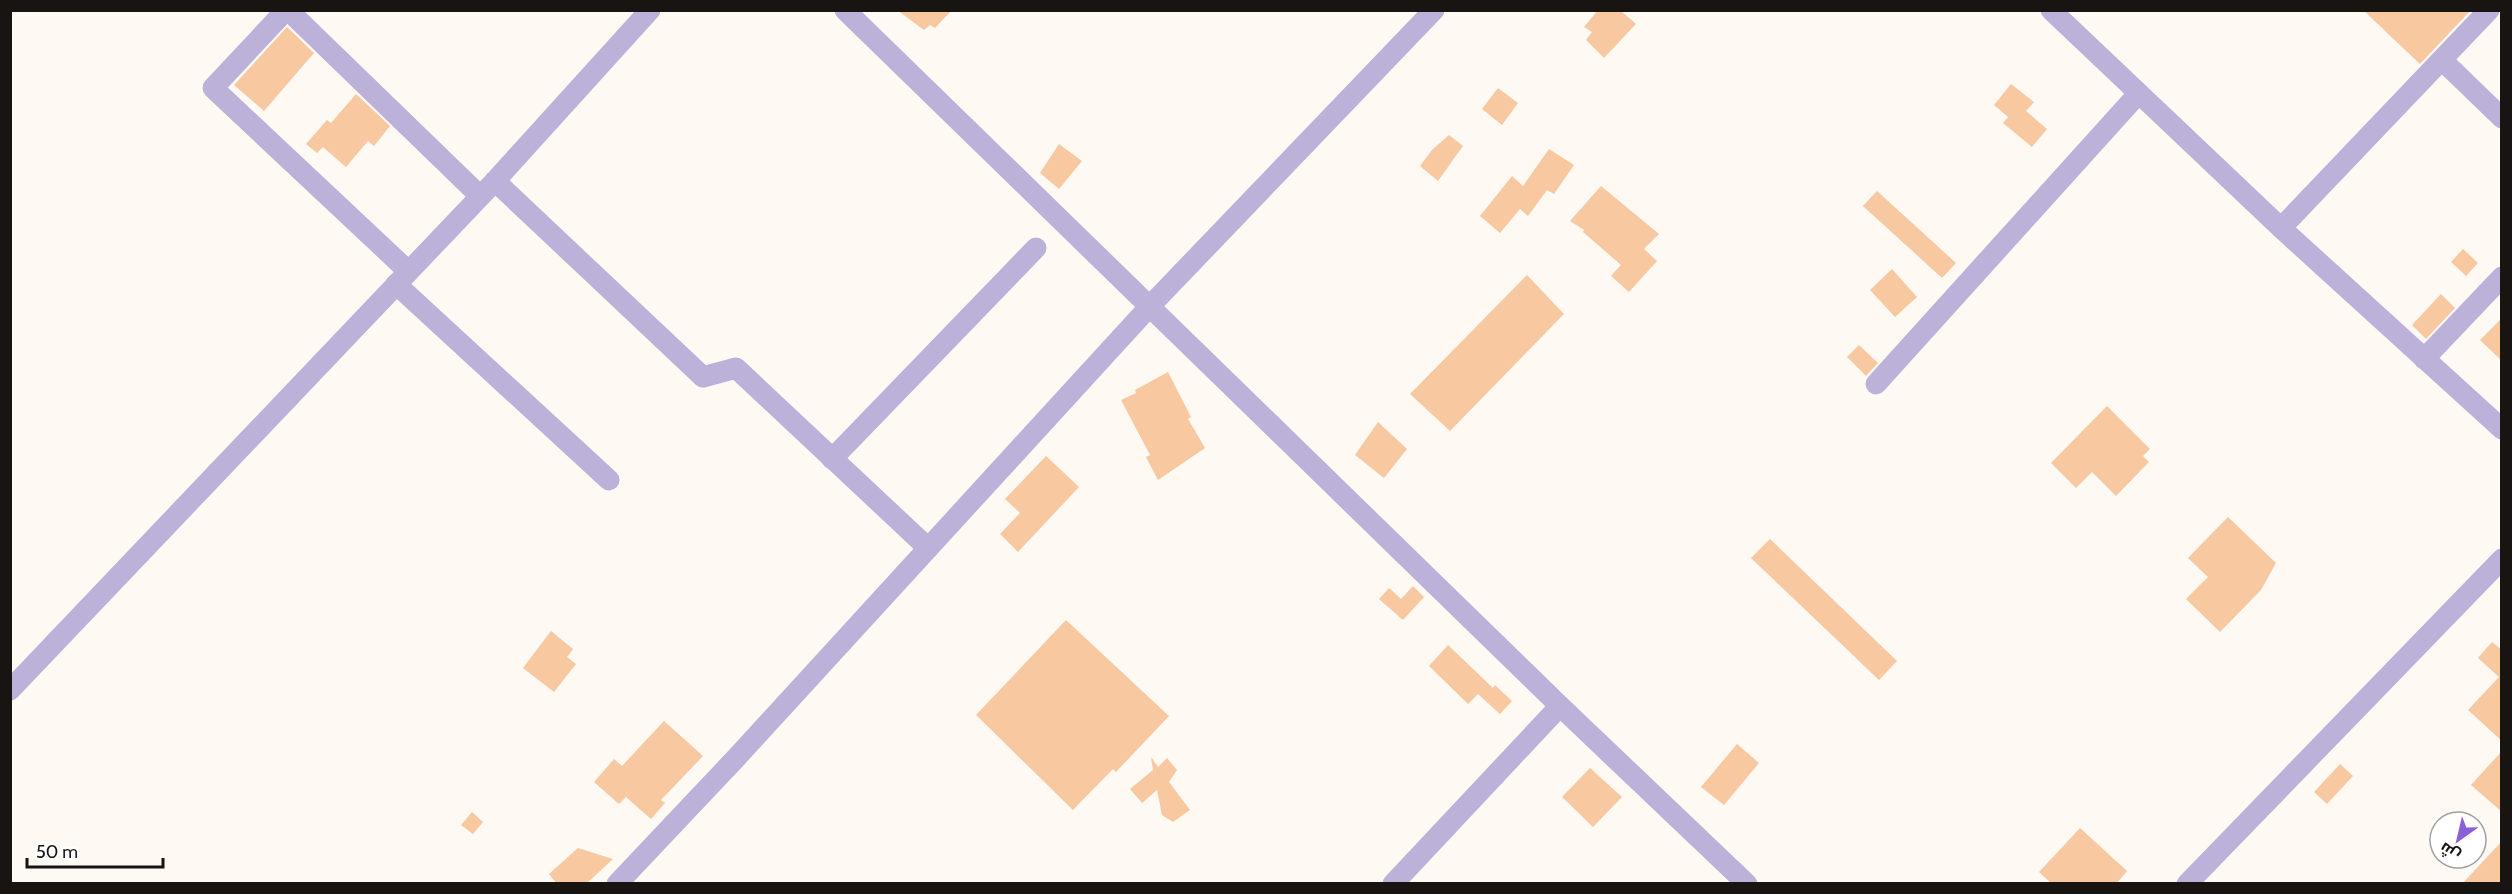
<svg xmlns="http://www.w3.org/2000/svg" width="2512" height="894" viewBox="0 0 2512 894" font-family="Cabin,Cairo,sans-serif">
<style>
.building{fill:#f8c8a1}
.lines{fill:none;stroke-linecap:round;stroke-linejoin:round}
.street{stroke:#bcb1d9;stroke-width:21}
</style>
<rect width="100%" height="100%" fill="#fff9f4"/>
<g class="building">
<polygon points="897,10 952,10 935,28 930,25 924,30"/>
<polygon points="1598,10 1620,10 1636,24 1604,58 1586,40 1592,32 1584,27"/>
<polygon points="2363,10 2471,10 2420,64"/>
<polygon points="287,27 314,53 264,111 234,85"/>
<polygon points="2011,84 2034,102 2026,111 2047,129 2032,147 2003,123 2008,117 1994,105"/>
<polygon points="1498,88 1518,103 1502,125 1482,109"/>
<polygon points="356,94 390,126 374,146 368,141 346,167 323,147 317,153 306,144 327,120 331,123"/>
<polygon points="1449,135 1463,146 1438,181 1420,166 1432,150"/>
<polygon points="1059,144 1082,161 1059,189 1040,173"/>
<polygon points="1549,149 1574,165 1554,194 1547,190 1528,216 1520,209 1500,233 1480,216 1512,176 1523,186"/>
<polygon points="1601,186 1659,234 1644,249 1657,261 1629,292 1611,276 1621,265 1583,232 1584,230 1570,221"/>
<polygon points="1877,191 1956,263 1942,278 1863,206"/>
<polygon points="2463,249 2478,263 2466,276 2451,262"/>
<polygon points="1892,269 1917,297 1895,317 1870,290"/>
<polygon points="1527,275 1564,314 1450,431 1410,394"/>
<polygon points="2441,294 2455,308 2426,339 2412,325"/>
<polygon points="2502,318 2502,361 2480,340"/>
<polygon points="1859,345 1878,363 1866,376 1847,357"/>
<polygon points="1168,372 1191,417 1188,419 1205,448 1158,480 1146,457 1150,455 1121,400 1136,393 1135,390"/>
<polygon points="2107,406 2150,449 2143,456 2149,462 2116,496 2092,472 2076,488 2051,463"/>
<polygon points="1378,422 1407,449 1384,478 1355,455"/>
<polygon points="1046,456 1079,487 1018,552 1000,534 1020,513 1005,499"/>
<polygon points="2228,517 2276,563 2261,590 2220,632 2186,599 2208,577 2188,558"/>
<polygon points="1770,539 1897,661 1879,680 1751,558"/>
<polygon points="1413,586 1424,597 1403,620 1379,599 1389,588 1401,599"/>
<polygon points="1066,620 1169,716 1116,772 1113,769 1073,810 976,715"/>
<polygon points="551,631 573,649 567,657 576,664 554,692 523,668"/>
<polygon points="2492,642 2502,650 2502,741 2468,710 2499,677 2478,658"/>
<polygon points="1448,645 1493,688 1495,685 1512,701 1500,714 1478,694 1468,704 1429,666"/>
<polygon points="664,721 703,756 661,800 665,803 651,819 626,797 619,804 594,782 614,759 622,766"/>
<polygon points="1737,744 1759,763 1724,805 1701,787"/>
<polygon points="2502,751 2502,812 2471,785"/>
<polygon points="1151,757 1158,767 1167,758 1177,770 1169,782 1190,810 1173,822 1162,815 1157,790 1142,803 1130,789 1153,770"/>
<polygon points="2340,764 2353,776 2327,804 2314,792"/>
<polygon points="1590,768 1622,797 1593,827 1562,797"/>
<polygon points="472,812 483,822 473,834 461,825"/>
<polygon points="2080,828 2127,871 2116,884 2052,884 2039,872"/>
<polygon points="2502,841 2502,884 2462,884"/>
<polygon points="578,848 613,859 586,884 557,884 549,874"/>
</g>
<g class="lines">
<g class="street">
<polyline points="286,10 213,88 408,271"/>
<polyline points="288,10 479,195"/>
<polyline points="845,10 1560,706 1747,884"/>
<polyline points="2051,10 2281,228 2502,429"/>
<polyline points="2442,60 2502,118"/>
<polyline points="495,181 703,377 736,368 928,548"/>
<polyline points="2281,228 2489,10"/>
<polyline points="396,284 609,480"/>
<polyline points="2424,359 2502,277"/>
<polyline points="1876,384 2138,94"/>
<polyline points="832,459 1036,248"/>
<polyline points="10,690 495,181 650,10"/>
<polyline points="617,884 737,757 1150,306 1434,10"/>
<polyline points="1393,884 1560,706"/>
<polyline points="2187,884 2502,559"/>
</g>
</g>
<rect width="2512" height="894" fill="none" stroke="#171411" stroke-width="24"/>
<g transform="translate(2458 840) rotate(214)"><circle r="28" fill="#ffffff" stroke="#a2a1a0" stroke-width="1.5"/>
<path d="M0-4.5L10 22L0 15L-10 22Z" fill="#8b5fd9"/>
<text y="-9" font-size="16" font-weight="bold" text-anchor="middle" fill="#171411">ش</text>
</g>
<path d="M27 858v9h136v-9" fill="none" stroke="#171411" stroke-width="3"/>
<text x="36" y="858" font-size="18" fill="#171411" stroke="#ffffff" stroke-width="4.5" paint-order="stroke">50 m</text>
</svg>
